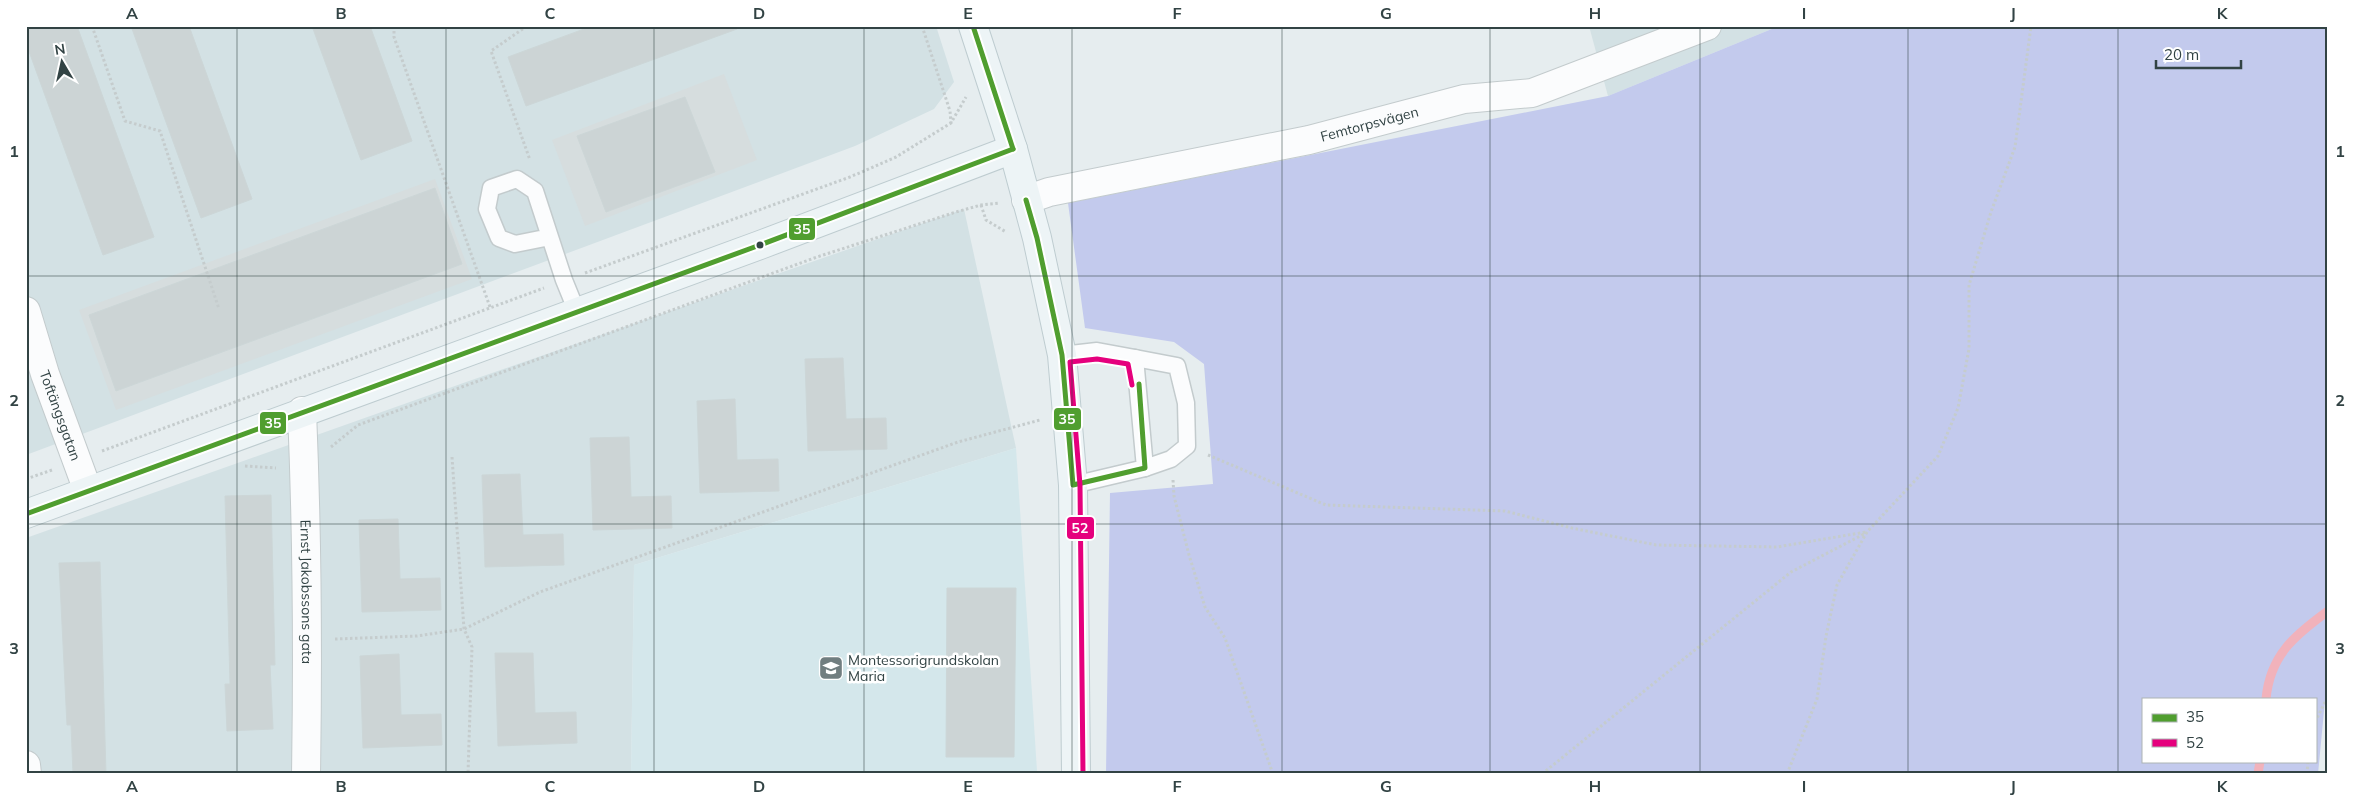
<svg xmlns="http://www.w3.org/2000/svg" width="2354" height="800" viewBox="0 0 2354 800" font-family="Mulish,sans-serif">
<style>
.residential{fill:#d3e1e4}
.education{fill:#d4e7eb}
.green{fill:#c3caed;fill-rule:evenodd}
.parking{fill:#d6ddde}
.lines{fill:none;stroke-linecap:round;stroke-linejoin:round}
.stream{stroke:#f1b2bb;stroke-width:9}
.building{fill:#ccd4d5;stroke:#ccd6d7}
.lane-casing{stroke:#c3cbcd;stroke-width:19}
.street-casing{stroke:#c3cbcd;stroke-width:30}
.secondary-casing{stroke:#beccd0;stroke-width:30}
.path{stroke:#c5cccd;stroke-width:3;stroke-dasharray:2.5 2.5;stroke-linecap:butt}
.lane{stroke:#fbfcfd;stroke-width:16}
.street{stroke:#fbfcfd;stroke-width:28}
.secondary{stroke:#edf4f6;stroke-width:28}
.bus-1-casing{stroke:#fff;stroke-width:9}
.bus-2-casing{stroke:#fff;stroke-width:9}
.bus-1{stroke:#509e2f;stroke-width:5}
.bus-2{stroke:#e5007d;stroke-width:5}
.grid{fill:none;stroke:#324344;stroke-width:1;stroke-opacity:0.55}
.bus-dot{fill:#324344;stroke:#fff;stroke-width:2}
.labels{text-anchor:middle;stroke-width:5;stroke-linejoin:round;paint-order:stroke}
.street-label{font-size:14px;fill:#324344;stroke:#fff}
.poi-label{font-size:14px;fill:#324344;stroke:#fff;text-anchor:start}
.line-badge{stroke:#fff;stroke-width:2}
.badge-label{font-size:14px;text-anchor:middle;font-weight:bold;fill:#fff}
.neatline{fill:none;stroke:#324344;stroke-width:2}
.grid-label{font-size:16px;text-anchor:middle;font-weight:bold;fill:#324344}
</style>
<rect width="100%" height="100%" fill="#e6edef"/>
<g class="residential">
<polygon points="26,26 936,26 954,82 934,109 855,146 26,455"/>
<polygon points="1589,26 1779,26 1608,96"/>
<polygon points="964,209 1016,448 634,565 631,774 26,774 26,538 469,381"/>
</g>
<polygon class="education" points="1016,448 1037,771 950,774 631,774 634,565"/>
<path class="green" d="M 1779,26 L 2328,26 L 2328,669 L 2318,774 L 1106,774 L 1110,493 L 1213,484 L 1204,364 L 1174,342 L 1085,328 L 1068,203 L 1608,96 ZM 2143,699 L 2315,699 L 2315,761 L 2143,761 Z"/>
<g class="parking">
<polygon points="724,74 757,160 585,226 552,140"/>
<polygon points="435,179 472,279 116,410 79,310"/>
</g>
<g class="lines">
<g class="stream">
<path d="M 2266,699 C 2270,655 2295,635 2328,611"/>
<polyline points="2258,774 2260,761"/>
</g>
</g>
<g class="building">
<polygon points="26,26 77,26 154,237 103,255 26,43"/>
<polygon points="131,26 189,26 252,199 201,218"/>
<polygon points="312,26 370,26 412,141 361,160"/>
<polygon points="592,26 736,26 737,29 526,106 508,57"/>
<polygon points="685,97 715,172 606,212 577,136"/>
<polygon points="435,188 462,264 116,391 89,315"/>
<polygon points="843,358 846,419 886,418 887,449 808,451 805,359"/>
<polygon points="735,399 737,460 778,459 779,491 700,493 697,401"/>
<polygon points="629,437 631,497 671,496 672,528 593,530 590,438"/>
<polygon points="520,474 523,535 563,534 564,565 485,567 482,475"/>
<polygon points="271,495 275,665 270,665 273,729 227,731 225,684 230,684 225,496"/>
<polygon points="398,519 400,579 440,578 441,610 362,612 359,520"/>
<polygon points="100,562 106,774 73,774 71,725 67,725 59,563"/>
<polygon points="947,588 1016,588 1014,757 946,757"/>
<polygon points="495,653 533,653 535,713 576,712 577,743 498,746"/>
<polygon points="399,654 401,715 441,714 442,745 363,748 360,656"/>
</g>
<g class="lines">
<defs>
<g id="lane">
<polyline points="550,237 515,244 499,238 487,209 491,188 517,179 535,191 564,280 577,312"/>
<polyline points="1062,355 1097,351 1135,358 1145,468 1073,485"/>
<polyline points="1135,358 1177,366 1186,403 1187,446 1171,459 1145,468"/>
</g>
<g id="street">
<path id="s1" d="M 1026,200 L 1049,192 L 1309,140 L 1464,99 L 1532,93 L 1707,26"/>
<path id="s2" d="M 26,311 L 45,374 L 88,491"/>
<path id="s3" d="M 302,411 C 307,532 308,653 306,774"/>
<polyline points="26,765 27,774"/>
</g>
<g id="secondary">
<polyline points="973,26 1013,149 1037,238 1062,355 1073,485 1076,774"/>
<polyline points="26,514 760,245 1013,149"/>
</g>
</defs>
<use href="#lane" class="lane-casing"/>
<use href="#street" class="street-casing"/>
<use href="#secondary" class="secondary-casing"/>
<g class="path">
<polyline points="92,26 125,121 160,131 219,309"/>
<polyline points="394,26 394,37 490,307"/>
<polyline points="527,26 491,51 530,160"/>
<polyline points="922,26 950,111 951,123"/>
<polyline points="981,205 986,220 1006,232"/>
<polyline points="585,273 850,177 896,157 951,123 966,97"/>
<polyline points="331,447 358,425 817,257 956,212 981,205 1000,203"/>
<polyline points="102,451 544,288"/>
<polyline points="1208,455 1326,505 1505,511 1572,528 1656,545 1777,547 1866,532"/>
<polyline points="452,457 464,629 472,647 468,774"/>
<polyline points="245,466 276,468"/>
<polyline points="26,479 52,470"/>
<polyline points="1173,480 1174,496 1189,555 1205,607 1225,638 1273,774"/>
<polyline points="335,639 417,636 464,629 540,592 958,442 1040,420"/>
<polyline points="2315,722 2328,696"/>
<polyline points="1542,774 1791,572 1864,534"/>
<polyline points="1787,774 1817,699 1826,636 1837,585 1867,532 1938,456 1958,408 1969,349 1969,285 1991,212 2015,147 2031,26"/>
<polyline points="2307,774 2308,761"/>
</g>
<use href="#lane" class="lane"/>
<use href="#street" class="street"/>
<use href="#secondary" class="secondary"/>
<defs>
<g id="bus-1">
<polyline points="973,26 1013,149"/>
<polyline points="1026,200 1037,238 1062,355 1073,485 1145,468 1139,384"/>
<polyline points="26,514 760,245 1013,149"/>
</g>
<polyline id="bus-2" points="1083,774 1080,485 1070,362 1097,359 1128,364 1132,385"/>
</defs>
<use href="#bus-1" class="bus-1-casing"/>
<use href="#bus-2" class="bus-2-casing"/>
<use href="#bus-1" class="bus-1"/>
<use href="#bus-2" class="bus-2"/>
</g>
<path class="grid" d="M 237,26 L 237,774M 446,26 L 446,774M 654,26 L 654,774M 864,26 L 864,774M 1072,26 L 1072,774M 1282,26 L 1282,774M 1490,26 L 1490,774M 1700,26 L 1700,774M 1908,26 L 1908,774M 2118,26 L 2118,774M 26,276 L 2328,276M 26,524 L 2328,524"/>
<defs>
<symbol id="school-square" viewBox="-11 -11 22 22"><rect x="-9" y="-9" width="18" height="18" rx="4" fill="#717e80" stroke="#fff"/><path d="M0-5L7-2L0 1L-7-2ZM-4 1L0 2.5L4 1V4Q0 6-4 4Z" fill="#fff"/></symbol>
</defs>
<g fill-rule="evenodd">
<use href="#school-square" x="817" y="654" width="28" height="28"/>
</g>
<circle class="bus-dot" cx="760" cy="245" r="4.5"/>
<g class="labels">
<g class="street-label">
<text dy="5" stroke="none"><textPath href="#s1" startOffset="352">Femtorpsvägen</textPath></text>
<text dy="5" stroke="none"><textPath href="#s2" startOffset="110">Toftängsgatan</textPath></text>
<text dy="5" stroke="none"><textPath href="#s3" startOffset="181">Ernst Jakobssons gata</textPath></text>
</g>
<g class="poi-label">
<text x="848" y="665">Montessorigrundskolan<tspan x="848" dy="16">Maria</tspan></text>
</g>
</g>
<g class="line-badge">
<rect x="788" y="217" width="28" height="24" rx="5" fill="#509e2f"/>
<rect x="1053" y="407" width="29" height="24" rx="5" fill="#509e2f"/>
<rect x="259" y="411" width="28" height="24" rx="5" fill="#509e2f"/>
<rect x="1066" y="516" width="29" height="24" rx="5" fill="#e5007d"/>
</g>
<g class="badge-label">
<text x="802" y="234">35</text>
<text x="1067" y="424">35</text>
<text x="273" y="428">35</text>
<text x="1080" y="533">52</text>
</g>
<rect width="2354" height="800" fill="none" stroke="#ffffff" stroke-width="55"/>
<rect x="2142" y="698" width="175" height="65" fill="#ffffff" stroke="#adb4b4"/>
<rect x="2152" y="714" width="25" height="8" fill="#509e2f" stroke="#adb4b4"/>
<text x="2186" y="722" font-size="15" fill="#324344">35</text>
<rect x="2152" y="739" width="25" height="8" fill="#e5007d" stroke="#adb4b4"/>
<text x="2186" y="748" font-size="15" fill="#324344">52</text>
<g transform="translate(62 62) rotate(351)" stroke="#ffffff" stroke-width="4" paint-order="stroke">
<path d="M0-4L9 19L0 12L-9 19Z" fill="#324344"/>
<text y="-8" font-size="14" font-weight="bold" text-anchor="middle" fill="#324344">N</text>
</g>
<path d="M2156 60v8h85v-8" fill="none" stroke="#324344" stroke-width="2.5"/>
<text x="2164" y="60" font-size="15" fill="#324344" stroke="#ffffff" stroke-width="4" paint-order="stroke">20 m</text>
<rect x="28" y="28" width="2298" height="744" class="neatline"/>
<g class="grid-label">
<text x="132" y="19">A</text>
<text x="341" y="19">B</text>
<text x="550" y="19">C</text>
<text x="759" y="19">D</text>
<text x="968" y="19">E</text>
<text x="1177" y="19">F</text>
<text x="1386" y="19">G</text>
<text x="1595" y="19">H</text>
<text x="1804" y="19">I</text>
<text x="2013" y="19">J</text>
<text x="2222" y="19">K</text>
<text x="14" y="157">1</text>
<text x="2340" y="157">1</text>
<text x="14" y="406">2</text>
<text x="2340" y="406">2</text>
<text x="14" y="654">3</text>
<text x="2340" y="654">3</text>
<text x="132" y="792">A</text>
<text x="341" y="792">B</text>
<text x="550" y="792">C</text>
<text x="759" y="792">D</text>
<text x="968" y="792">E</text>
<text x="1177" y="792">F</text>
<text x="1386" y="792">G</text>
<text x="1595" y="792">H</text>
<text x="1804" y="792">I</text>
<text x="2013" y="792">J</text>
<text x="2222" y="792">K</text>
</g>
</svg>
